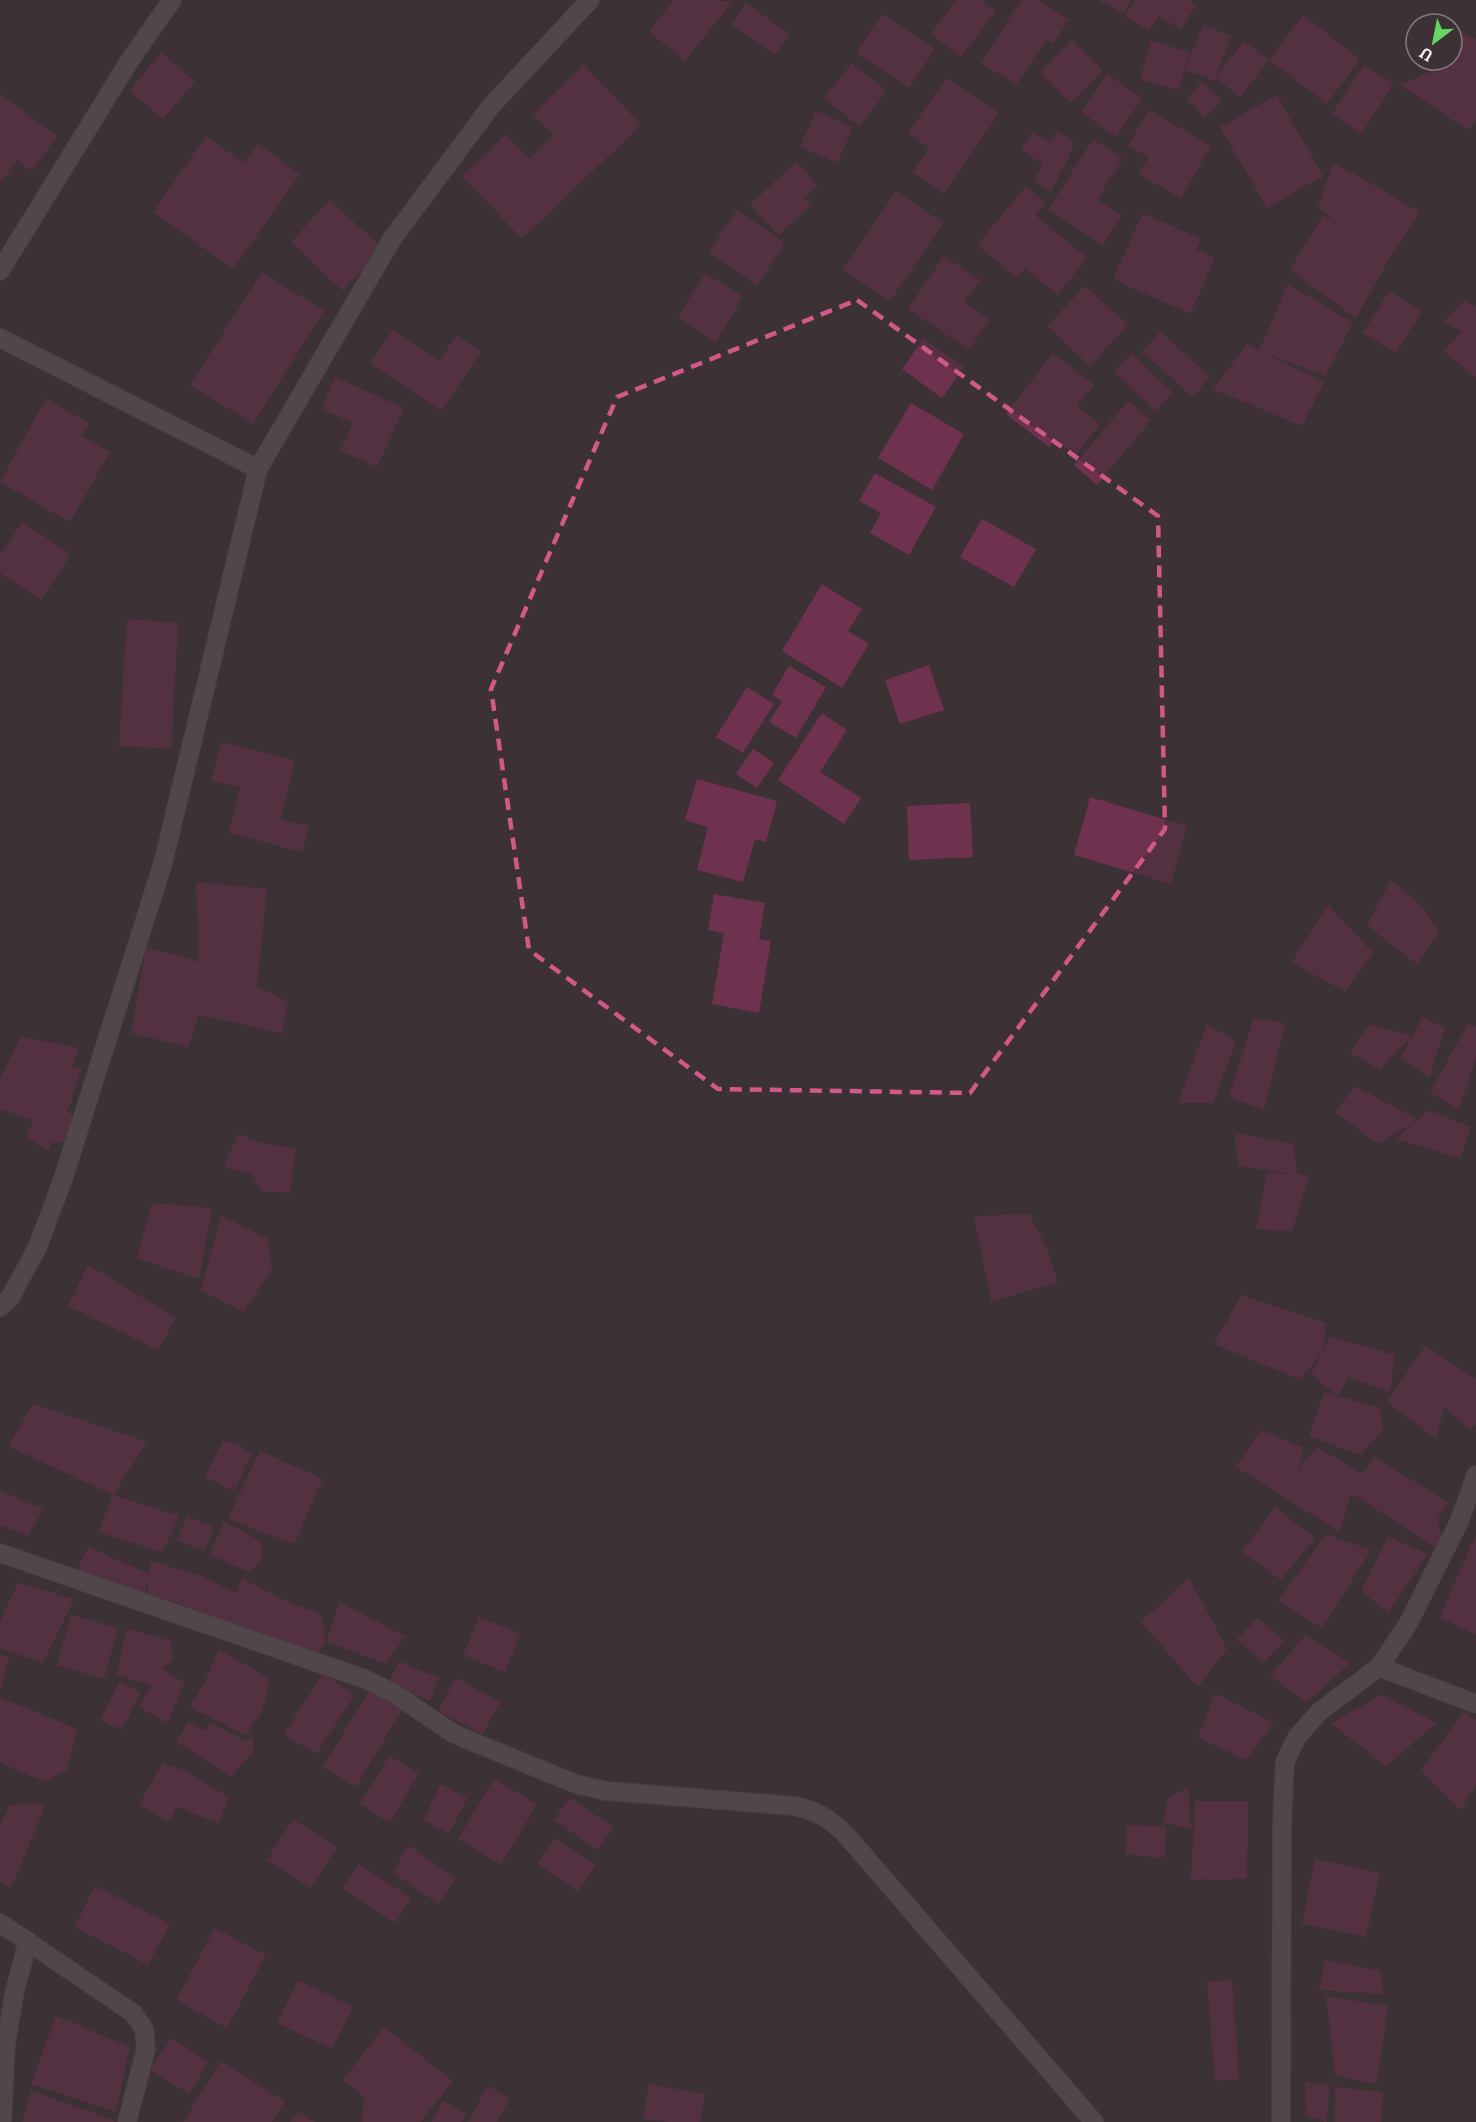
<svg xmlns="http://www.w3.org/2000/svg" width="1476" height="2122" viewBox="0 0 1476 2122" font-family="Bitter,serif">
<style>
.building{fill:#6f324e}
.lines{fill:none;stroke-linecap:round;stroke-linejoin:round}
.minor-casing{stroke:#595054;stroke-width:20}
.minor{stroke:#6b5f64;stroke-width:18}
.marked{fill:none;stroke:#d15887;stroke-width:4.5;stroke-dasharray:12 8;stroke-linejoin:round}
</style>
<rect width="100%" height="100%" fill="#3c3135"/>
<g class="building">
<polygon points="674,0 733,1 685,61 649,31"/>
<polygon points="956,0 981,0 996,11 961,57 931,34"/>
<polygon points="1021,0 1038,0 1069,20 1053,44 1046,40 1016,85 981,63"/>
<polygon points="1098,0 1131,0 1124,13"/>
<polygon points="1135,0 1188,0 1196,5 1181,29 1159,16 1149,31 1125,16"/>
<polygon points="746,3 789,34 775,55 731,24"/>
<polygon points="882,14 935,49 909,88 856,53"/>
<polygon points="1303,15 1360,59 1327,104 1269,60"/>
<polygon points="1203,25 1231,36 1214,81 1185,70"/>
<polygon points="1459,29 1476,40 1476,120 1467,130 1401,85 1445,65 1447,60 1452,60 1452,48"/>
<polygon points="1072,40 1103,70 1071,103 1040,73"/>
<polygon points="1151,41 1190,52 1179,90 1140,79"/>
<polygon points="1244,41 1269,60 1240,97 1215,78"/>
<polygon points="161,53 195,81 163,119 129,91"/>
<polygon points="852,63 887,91 859,126 824,98"/>
<polygon points="584,65 641,125 522,239 462,176 506,134 529,159 554,135 533,114"/>
<polygon points="1364,65 1394,84 1361,134 1332,114"/>
<polygon points="1107,74 1142,98 1116,137 1081,112"/>
<polygon points="947,78 999,113 944,194 912,172 929,148 908,133"/>
<polygon points="1202,82 1222,101 1205,118 1186,99"/>
<polygon points="0,94 57,136 32,171 17,160 0,183"/>
<polygon points="1277,95 1323,176 1267,208 1220,127"/>
<polygon points="1149,110 1211,146 1181,198 1139,174 1149,157 1128,146"/>
<polygon points="816,111 853,127 837,163 800,146"/>
<polygon points="1057,131 1074,142 1068,159 1051,192 1034,180 1043,165 1021,149 1032,132 1051,142"/>
<polygon points="206,136 244,163 258,144 300,174 233,269 153,212"/>
<polygon points="1093,139 1123,159 1097,199 1122,215 1103,245 1048,210"/>
<polygon points="796,161 818,185 804,198 811,205 779,235 750,205"/>
<polygon points="1333,162 1420,212 1388,261 1356,318 1290,270 1323,216 1341,226 1318,208"/>
<polygon points="1026,186 1046,203 1035,215 1087,258 1057,295 1025,268 1017,278 977,245"/>
<polygon points="896,191 943,223 890,301 843,270"/>
<polygon points="330,200 382,248 343,291 291,242"/>
<polygon points="737,210 785,243 757,285 709,252"/>
<polygon points="1143,213 1201,239 1196,249 1215,258 1190,314 1113,279"/>
<polygon points="944,256 980,280 964,302 990,319 969,350 908,309"/>
<polygon points="262,272 324,311 253,424 190,385"/>
<polygon points="705,273 743,297 716,342 678,317"/>
<polygon points="1288,284 1353,323 1325,376 1263,352 1324,382 1302,426 1213,389 1247,344 1259,350"/>
<polygon points="1085,286 1128,325 1090,366 1047,326"/>
<polygon points="1389,291 1422,311 1396,353 1363,333"/>
<polygon points="1465,300 1476,307 1476,378 1444,351 1462,332 1444,321"/>
<polygon points="393,330 439,361 457,335 481,352 441,411 370,363"/>
<polygon points="1160,332 1210,376 1193,397 1142,352"/>
<polygon points="924,338 964,367 942,398 902,369"/>
<polygon points="1053,353 1094,385 1077,406 1100,424 1076,455 1056,439 1049,447 1006,414"/>
<polygon points="1132,353 1173,393 1155,411 1114,372"/>
<polygon points="335,377 404,408 377,467 340,451 353,423 321,409"/>
<polygon points="46,398 89,423 81,436 110,452 70,522 0,482"/>
<polygon points="1128,401 1151,420 1097,485 1074,465"/>
<polygon points="911,403 964,434 932,490 878,458"/>
<polygon points="875,473 936,507 909,555 870,533 881,513 859,501"/>
<polygon points="982,519 1036,549 1014,587 960,557"/>
<polygon points="22,522 71,554 41,600 0,573 0,556"/>
<polygon points="822,584 862,609 848,631 869,644 842,688 782,651"/>
<polygon points="127,619 178,623 171,749 119,746"/>
<polygon points="929,665 944,710 900,724 885,680"/>
<polygon points="789,666 826,687 796,738 769,722 782,701 772,695"/>
<polygon points="747,687 774,704 743,753 716,737"/>
<polygon points="822,713 847,730 820,772 861,798 844,824 778,780"/>
<polygon points="221,742 295,760 281,820 309,826 302,852 229,833 240,787 211,781"/>
<polygon points="753,749 774,763 757,788 736,774"/>
<polygon points="697,779 777,801 766,842 755,839 743,882 697,870 708,827 685,820"/>
<polygon points="1090,797 1187,826 1171,884 1074,855"/>
<polygon points="970,803 973,857 909,860 907,806"/>
<polygon points="1391,880 1421,905 1439,931 1417,964 1367,926"/>
<polygon points="196,882 267,889 257,987 288,1002 282,1033 199,1015 188,1047 131,1033 146,948 199,961"/>
<polygon points="714,894 765,903 759,939 771,941 759,1013 712,1004 724,933 708,930"/>
<polygon points="1328,905 1373,953 1345,992 1292,962"/>
<polygon points="1423,1017 1445,1028 1429,1078 1401,1057"/>
<polygon points="1254,1018 1285,1023 1264,1111 1229,1096"/>
<polygon points="1207,1024 1236,1042 1213,1103 1178,1103"/>
<polygon points="1369,1024 1412,1036 1380,1070 1350,1053"/>
<polygon points="1468,1024 1476,1027 1476,1057 1459,1110 1430,1092"/>
<polygon points="21,1037 80,1048 72,1066 81,1068 71,1102 66,1111 78,1118 66,1143 52,1142 48,1151 27,1137 33,1120 0,1109 0,1079"/>
<polygon points="1355,1086 1418,1120 1378,1144 1335,1112"/>
<polygon points="1429,1110 1471,1127 1460,1158 1396,1139"/>
<polygon points="1235,1133 1294,1144 1297,1174 1309,1176 1292,1231 1256,1229 1267,1173 1292,1174 1238,1166"/>
<polygon points="238,1134 264,1144 296,1148 290,1193 261,1191 252,1174 224,1167"/>
<polygon points="152,1203 212,1208 199,1279 137,1258"/>
<polygon points="1029,1214 1046,1246 1058,1283 991,1301 974,1216"/>
<polygon points="221,1215 268,1239 272,1269 243,1312 201,1290"/>
<polygon points="88,1265 176,1318 158,1350 68,1306"/>
<polygon points="1241,1295 1326,1323 1322,1352 1300,1380 1214,1344"/>
<polygon points="1330,1337 1395,1355 1390,1392 1348,1377 1338,1396 1311,1374"/>
<polygon points="1425,1346 1476,1379 1476,1423 1470,1430 1444,1407 1436,1439 1387,1402"/>
<polygon points="1324,1392 1380,1408 1383,1430 1360,1455 1309,1436"/>
<polygon points="33,1404 147,1442 113,1495 8,1446"/>
<polygon points="1261,1430 1304,1448 1298,1469 1317,1447 1363,1474 1374,1457 1449,1503 1438,1518 1444,1553 1351,1493 1340,1532 1236,1467"/>
<polygon points="223,1441 238,1445 252,1454 234,1491 205,1477"/>
<polygon points="260,1451 323,1479 294,1544 228,1519"/>
<polygon points="0,1491 43,1509 28,1536 0,1525"/>
<polygon points="113,1495 179,1516 162,1552 98,1532"/>
<polygon points="1275,1507 1315,1538 1281,1580 1242,1552"/>
<polygon points="187,1516 214,1527 205,1551 177,1540"/>
<polygon points="224,1521 262,1542 262,1559 249,1572 210,1555"/>
<polygon points="1326,1534 1371,1550 1322,1628 1278,1601"/>
<polygon points="1388,1536 1428,1554 1388,1613 1361,1591"/>
<polygon points="1474,1539 1476,1540 1476,1635 1440,1617"/>
<polygon points="88,1547 150,1574 143,1599 73,1579"/>
<polygon points="151,1561 199,1575 237,1594 242,1578 275,1596 321,1615 326,1641 318,1653 261,1636 184,1605 147,1594"/>
<polygon points="1189,1578 1227,1649 1198,1687 1141,1622"/>
<polygon points="18,1583 74,1599 43,1663 0,1648 0,1622"/>
<polygon points="340,1602 405,1636 386,1664 326,1641"/>
<polygon points="71,1615 118,1628 104,1679 57,1665"/>
<polygon points="479,1617 521,1634 505,1672 463,1655"/>
<polygon points="1258,1618 1284,1641 1263,1664 1237,1639"/>
<polygon points="128,1629 171,1641 173,1660 161,1669 185,1682 167,1723 139,1707 151,1685 117,1675 123,1641"/>
<polygon points="1305,1635 1350,1663 1307,1702 1270,1676"/>
<polygon points="219,1649 270,1679 263,1709 246,1736 190,1707 204,1683"/>
<polygon points="0,1655 9,1657 1,1688 0,1688"/>
<polygon points="399,1661 439,1678 430,1701 389,1683"/>
<polygon points="323,1674 355,1695 316,1754 284,1734"/>
<polygon points="456,1678 500,1702 483,1734 438,1711"/>
<polygon points="119,1682 141,1692 122,1730 100,1720"/>
<polygon points="370,1689 403,1708 356,1787 323,1767"/>
<polygon points="1215,1694 1274,1723 1246,1760 1198,1737"/>
<polygon points="1382,1695 1437,1723 1386,1766 1331,1723"/>
<polygon points="0,1697 77,1729 67,1770 44,1782 0,1762"/>
<polygon points="1464,1712 1476,1720 1476,1785 1460,1811 1421,1770"/>
<polygon points="188,1722 206,1731 209,1723 245,1741 253,1736 253,1753 231,1776 176,1742"/>
<polygon points="389,1756 419,1773 390,1823 360,1804"/>
<polygon points="163,1763 183,1770 229,1797 219,1823 209,1820 177,1806 169,1822 139,1804"/>
<polygon points="494,1779 537,1804 501,1865 458,1839"/>
<polygon points="441,1784 467,1798 449,1834 423,1820"/>
<polygon points="1188,1787 1191,1829 1163,1822 1168,1799"/>
<polygon points="570,1798 613,1827 598,1850 554,1820"/>
<polygon points="1195,1801 1248,1801 1247,1879 1191,1880"/>
<polygon points="46,1804 11,1888 0,1882 0,1825 10,1805"/>
<polygon points="293,1819 337,1847 311,1888 267,1860"/>
<polygon points="1127,1825 1166,1827 1164,1858 1125,1854"/>
<polygon points="554,1838 596,1865 578,1891 537,1864"/>
<polygon points="409,1846 456,1878 439,1904 392,1872"/>
<polygon points="1315,1859 1380,1873 1366,1937 1302,1924"/>
<polygon points="359,1864 411,1898 395,1923 343,1888"/>
<polygon points="95,1886 170,1924 148,1965 75,1927"/>
<polygon points="215,1928 266,1955 227,2028 176,2000"/>
<polygon points="1325,1960 1381,1971 1383,1994 1319,1990"/>
<polygon points="298,1980 353,2007 332,2049 277,2023"/>
<polygon points="1232,1980 1239,2079 1215,2081 1207,1982"/>
<polygon points="1326,1996 1388,2006 1377,2084 1335,2076"/>
<polygon points="56,2016 130,2047 116,2112 31,2084"/>
<polygon points="384,2027 453,2081 420,2122 362,2122 361,2120 365,2097 343,2080"/>
<polygon points="171,2038 209,2062 189,2094 150,2070"/>
<polygon points="221,2061 285,2101 272,2122 183,2122"/>
<polygon points="1305,2081 1330,2086 1326,2122 1306,2116"/>
<polygon points="649,2084 705,2094 700,2122 667,2122 643,2118"/>
<polygon points="488,2086 510,2099 497,2122 468,2122"/>
<polygon points="1335,2087 1383,2092 1381,2122 1335,2122"/>
<polygon points="31,2091 114,2120 114,2122 22,2122"/>
<polygon points="443,2101 466,2114 461,2122 431,2122"/>
<polygon points="298,2111 315,2122 291,2122"/>
</g>
<g class="lines">
<defs>
<g id="minor">
<polyline points="0,271 130,60 172,0"/>
<polyline points="0,338 258,469"/>
<polyline points="0,1307 10,1298 38,1246 64,1176 163,863 258,469 392,239 491,106 590,0"/>
<path d="M 0,1553 L 365,1679 L 395,1694 L 454,1734 L 576,1784 L 606,1791 L 795,1806 C 818,1812 828,1817 846,1835 L 1094,2122"/>
<polyline points="1379,1667 1476,1704"/>
<polyline points="0,1923 133,2013 144,2029 146,2049 127,2122"/>
<polyline points="2,2122 6,2043 15,1990 28,1941"/>
<polyline points="1281,2122 1282,1825 1285,1762 1297,1737 1319,1712 1379,1667 1408,1624 1459,1522 1476,1475"/>
</g>
</defs>
<use href="#minor" class="minor-casing"/>
<use href="#minor" class="minor"/>
</g>
<path d="M0 0H1476V2122H0ZM 857,300 L 1158,516 L 1165,829 L 970,1093 L 718,1089 L 529,950 L 491,689 L 617,397 Z" fill="#3c3135" fill-opacity=".55" fill-rule="evenodd"/>
<path class="marked" d="M 857,300 L 1158,516 L 1165,829 L 970,1093 L 718,1089 L 529,950 L 491,689 L 617,397 Z"/>
<g transform="translate(1434 42) rotate(212)"><circle r="28" fill="#3c3135" stroke="#867c7f" stroke-width="1.5"/>
<path d="M0-4.5L10 22L0 15L-10 22Z" fill="#67d465"/>
<text y="-9" font-size="16" font-weight="bold" text-anchor="middle" fill="#f4edef">U</text>
</g>
</svg>
